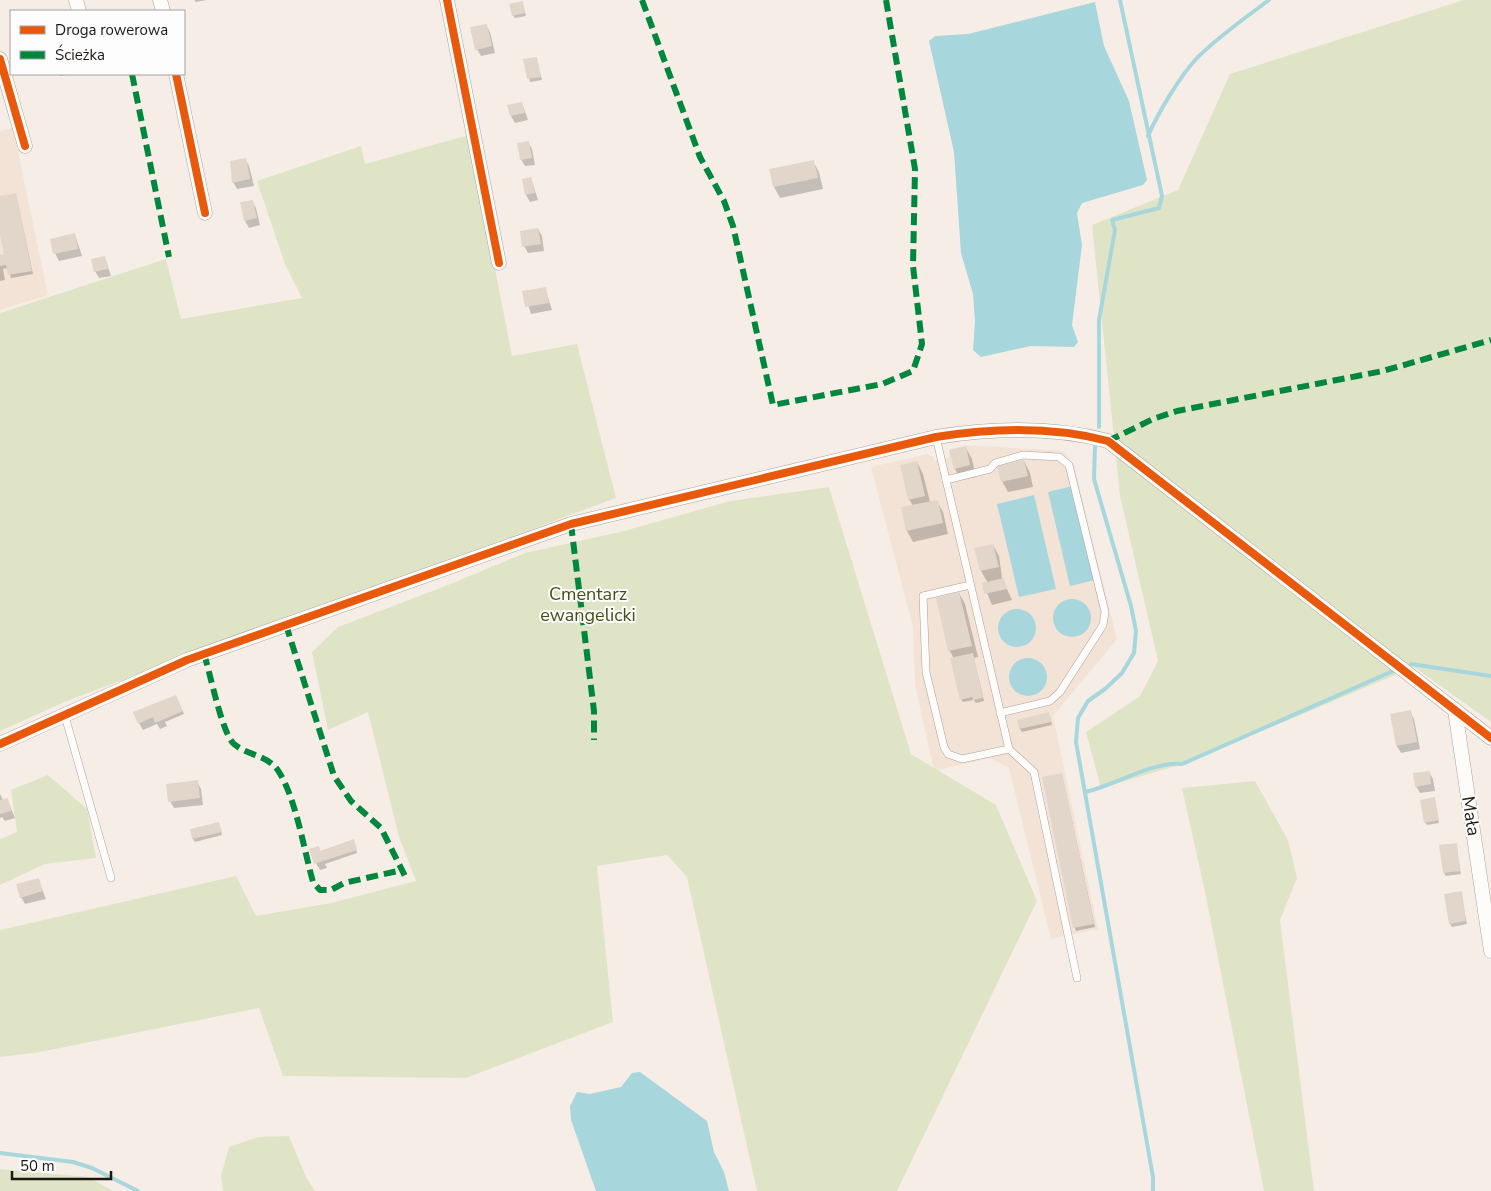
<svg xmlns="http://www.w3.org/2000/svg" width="1491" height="1191" viewBox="0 0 1491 1191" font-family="'Nunito Sans',sans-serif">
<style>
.built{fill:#f3e3d6}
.green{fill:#e0e4c6}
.water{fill:#a8d6dd}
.shadow{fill:#0003}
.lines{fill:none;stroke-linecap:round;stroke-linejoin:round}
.stream{stroke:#a8d6dd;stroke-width:4}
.building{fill:#e2d6cb}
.lane-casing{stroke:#a8a29d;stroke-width:8}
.street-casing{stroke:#a8a29d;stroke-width:15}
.lane{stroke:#fefcfb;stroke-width:7}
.street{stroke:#fefcfb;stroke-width:14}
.quiet{stroke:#00873e;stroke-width:6;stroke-dasharray:12 6;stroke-linecap:butt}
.cycleway-casing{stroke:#fdfdfd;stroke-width:11}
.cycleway{stroke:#e8590c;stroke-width:8}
.labels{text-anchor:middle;stroke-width:4;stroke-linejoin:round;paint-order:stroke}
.park-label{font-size:18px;fill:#434f15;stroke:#fdfdfd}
.street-label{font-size:18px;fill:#1b1611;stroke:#fdfdfd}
</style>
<rect width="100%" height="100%" fill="#f6eee6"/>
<g class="built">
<polygon points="13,128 48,295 0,310 0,131"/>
<polygon points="967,445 1064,451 1074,465 1117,639 1053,716 1098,929 1051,939 1009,768 990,758 934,771 915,685 913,627 871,467 927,454 933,457 935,461 949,457 950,449"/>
</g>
<g class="green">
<polygon points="1464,0 1491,0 1491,722 1414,667 1186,763 1101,788 1086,732 1140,696 1158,661 1120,496 1092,225 1178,190 1230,74"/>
<polygon points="469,135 512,356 577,344 616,498 69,700 0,731 0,313 166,259 181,319 302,298 285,264 257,181 361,146 365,164"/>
<polygon points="829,487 911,754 996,805 1037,901 897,1191 757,1191 687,877 667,855 597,866 613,1022 466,1078 283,1076 259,1008 40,1052 0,1057 0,930 236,876 256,916 331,903 416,881 399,837 368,712 328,730 312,652 338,627 443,587 525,553 624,531 730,501"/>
<polygon points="48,775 87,809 96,858 45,864 0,885 0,839 17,832 11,790"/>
<polygon points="1255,781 1288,840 1297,878 1280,920 1314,1191 1264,1191 1204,887 1182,788"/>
<polygon points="289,1136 306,1177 315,1191 223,1191 221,1176 229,1147 258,1137"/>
<polygon points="0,1169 88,1177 113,1191 0,1191"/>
</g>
<g class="water">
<polygon points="1095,2 1104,46 1129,101 1147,180 1143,185 1082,203 1077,213 1082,245 1072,325 1078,342 1074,347 1031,346 981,357 973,350 975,321 973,294 961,253 954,152 929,41 935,36 968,34"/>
<polygon points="1073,486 1095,580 1070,586 1048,492"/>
<polygon points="1034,495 1056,589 1019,597 997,504"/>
<circle cx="1072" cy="618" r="19"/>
<circle cx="1017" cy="628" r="19"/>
<circle cx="1028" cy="677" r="19"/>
<polygon points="640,1072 707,1121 714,1152 724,1172 729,1191 596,1191 571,1120 570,1106 577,1092 590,1094 621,1087 632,1073"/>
</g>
<g class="shadow">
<polygon points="194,0 207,0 196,2"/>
<polygon points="522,2 526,16 515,18 513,15"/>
<polygon points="486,25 490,32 495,53 481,56 477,49"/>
<polygon points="536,58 542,80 530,82 525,60"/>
<polygon points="59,74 73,74 60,76"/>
<polygon points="522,103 528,120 515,123 511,116"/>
<polygon points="528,142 532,149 535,165 525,166 521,159"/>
<polygon points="245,159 249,166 254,186 237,189 233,182"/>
<polygon points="813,161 819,172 823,189 780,198 774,187"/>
<polygon points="531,178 538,200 530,202 526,195"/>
<polygon points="16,194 33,274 11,278 8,268 3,269 5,280 0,281 0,257 5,255 0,230 0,197"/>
<polygon points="252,201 256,208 260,225 249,228 245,221"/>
<polygon points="538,229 542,236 544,251 528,253 524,246"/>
<polygon points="75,235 82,256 59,261 55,253"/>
<polygon points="105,258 111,276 99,278 95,271"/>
<polygon points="545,288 552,310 531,314 524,292"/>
<polygon points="966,448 972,459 976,477 961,480 955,469"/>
<polygon points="1024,461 1030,473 1033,487 1008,492 1002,481"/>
<polygon points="917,462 923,474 930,502 937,501 943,512 948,534 913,542 907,531 913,506 909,499"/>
<polygon points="993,545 999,556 1002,578 1012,600 992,605 983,584 988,583 981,571"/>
<polygon points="959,593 965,604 978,657 974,658 984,701 976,703 974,700 963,702 961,699 954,659 950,651 937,599"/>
<polygon points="177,699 184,714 165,722 167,726 160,729 157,724 143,730 139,723"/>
<polygon points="1410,711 1414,719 1420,749 1401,753 1397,746 1391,715"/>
<polygon points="1050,717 1052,725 1022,732 1020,729 1018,721"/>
<polygon points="1429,772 1433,779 1435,791 1420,793 1416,786"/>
<polygon points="1062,774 1095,927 1076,931 1075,928"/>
<polygon points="197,781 201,789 203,805 174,808 170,801"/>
<polygon points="0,794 3,800 7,799 15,818 5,821 2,817 0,818"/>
<polygon points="1434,799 1439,823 1427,825 1425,822"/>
<polygon points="220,827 222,835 195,842 193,839 191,830"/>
<polygon points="355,844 357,853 325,864 327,868 320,870 316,863 318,847 321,852"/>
<polygon points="1456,844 1461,874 1446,876 1444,873"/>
<polygon points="38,880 46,899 25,904 21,897"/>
<polygon points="1461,893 1467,924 1452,927 1450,924"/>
</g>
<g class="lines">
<g class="stream">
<path d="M 1148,136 C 1158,113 1180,76 1197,58 C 1219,36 1245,18 1269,0"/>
<polyline points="1099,427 1099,320 1115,230 1112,220 1159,208 1162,196 1120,0"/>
<polyline points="1095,445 1094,479 1131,606 1136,631 1134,653 1122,673 1105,689 1088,701 1078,718 1076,742 1153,1177 1153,1191"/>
<polyline points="1411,664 1491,676"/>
<path d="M 1085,792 C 1116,785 1153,761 1182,764 L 1393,671"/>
<polyline points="0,1153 73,1162 92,1168 138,1191"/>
</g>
</g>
<g class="building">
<polygon points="523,1 525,13 512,16 509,4"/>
<polygon points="487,24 492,46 475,50 470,27"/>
<polygon points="537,57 541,77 527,79 523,59"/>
<polygon points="522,102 525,113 510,116 507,105"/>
<polygon points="529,141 532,158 520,160 517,143"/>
<polygon points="246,158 250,179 232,183 230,161"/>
<polygon points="814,160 818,178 773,187 769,169"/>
<polygon points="531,177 535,193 525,195 522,179"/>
<polygon points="16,193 32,271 8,275 6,265 0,266 0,255 4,254 0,236 0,196"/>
<polygon points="253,200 257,218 244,221 240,202"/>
<polygon points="538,228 541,244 522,247 520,231"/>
<polygon points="75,233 78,249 53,254 50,239"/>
<polygon points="105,256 108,269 94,272 91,259"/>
<polygon points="546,287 549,303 525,307 522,291"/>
<polygon points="966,446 970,465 954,469 949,450"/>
<polygon points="1024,460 1028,476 1001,482 997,466"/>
<polygon points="917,461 925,496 908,500 900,465"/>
<polygon points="938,500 943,523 906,531 901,507"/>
<polygon points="993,544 999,567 980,571 974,548"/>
<polygon points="1004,578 1007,589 984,594 982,583"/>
<polygon points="959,592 972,646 948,651 936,598"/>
<polygon points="973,653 983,698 973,700 972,697 960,700 950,658"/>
<polygon points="176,695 183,711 155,723 153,717 138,724 133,712"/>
<polygon points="1411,710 1417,742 1396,746 1390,714"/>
<polygon points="1049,712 1051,722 1019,729 1017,720"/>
<polygon points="1430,771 1431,784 1415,787 1413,773"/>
<polygon points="1062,773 1094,924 1073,928 1042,777"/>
<polygon points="198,780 200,798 168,802 166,784"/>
<polygon points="1435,797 1439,820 1424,823 1420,800"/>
<polygon points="8,798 11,811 0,814 0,800"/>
<polygon points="219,822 222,832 192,839 190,829"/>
<polygon points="354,839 357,850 314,864 309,849 319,846 320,851"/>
<polygon points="1457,843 1460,871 1443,873 1439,845"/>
<polygon points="39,878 43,891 20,898 16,884"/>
<polygon points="1462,891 1466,921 1449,924 1444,894"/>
</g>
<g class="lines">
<defs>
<g id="lane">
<polyline points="936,437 1009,749 1034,772 1077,978"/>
<polyline points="946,480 990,469 995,463 1023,455 1059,457 1069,465 1105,612 1103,625 1060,692 1050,701 1000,713"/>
<polyline points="970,585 923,596 926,672 944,747 948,754 962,759 1009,749"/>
<polyline points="65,716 111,878"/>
</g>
<g id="street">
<polyline points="76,0 79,11"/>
<polyline points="160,0 163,11"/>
<polyline points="447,0 499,263"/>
<polyline points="0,59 25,146"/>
<polyline points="176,74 205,213"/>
<polyline points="1455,710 1491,951"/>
<path d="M 0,744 L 187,660 L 571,524 L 936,437 C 992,428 1052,426 1108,441 L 1491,738"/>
</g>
</defs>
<use href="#lane" class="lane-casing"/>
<use href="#street" class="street-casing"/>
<use href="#lane" class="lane"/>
<use href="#street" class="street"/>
<g class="quiet">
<polyline points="642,0 700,157 724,201 733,226 773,405 882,384 913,371 922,344 913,266 915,169 886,0"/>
<polyline points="132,74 169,257"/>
<polyline points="1108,441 1153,419 1177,411 1383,371 1491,340"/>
<polyline points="571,524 594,711 594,740"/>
<polyline points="286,625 334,776 351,801 381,828 405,876"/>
<path d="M 204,654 C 210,672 222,734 234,744 C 248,756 269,755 279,772 C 296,799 304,850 313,882 L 320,890 L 331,890 L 344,883 L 402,870"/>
</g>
<defs>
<g id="cycleway">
<polyline points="447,0 499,263"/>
<polyline points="0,59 25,146"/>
<polyline points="176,74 205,213"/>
<path d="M 0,744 L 187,660 L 571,524 L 936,437 C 992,428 1052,426 1108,441 L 1491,738"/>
</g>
</defs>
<use href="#cycleway" class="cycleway-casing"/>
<use href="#cycleway" class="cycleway"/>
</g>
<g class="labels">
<g class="park-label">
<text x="588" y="600">Cmentarz<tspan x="588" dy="21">ewangelicki</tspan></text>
</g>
<g class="street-label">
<text transform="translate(1471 816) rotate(81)" y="6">Mała</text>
</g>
</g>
<rect x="10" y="10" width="175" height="65" fill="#fdfdfd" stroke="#a3a19f"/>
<rect x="20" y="26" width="25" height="8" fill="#e8590c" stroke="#a3a19f"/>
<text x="55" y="35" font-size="15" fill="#1b1611">Droga rowerowa</text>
<rect x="20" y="51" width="25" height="8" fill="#00873e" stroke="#a3a19f"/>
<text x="55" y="60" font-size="15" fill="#1b1611">Ścieżka</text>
<path d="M12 1171v8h99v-8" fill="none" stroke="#1b1611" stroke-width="2.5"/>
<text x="20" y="1171" font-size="15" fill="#1b1611" stroke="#fdfdfd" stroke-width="4" paint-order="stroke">50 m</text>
</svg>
